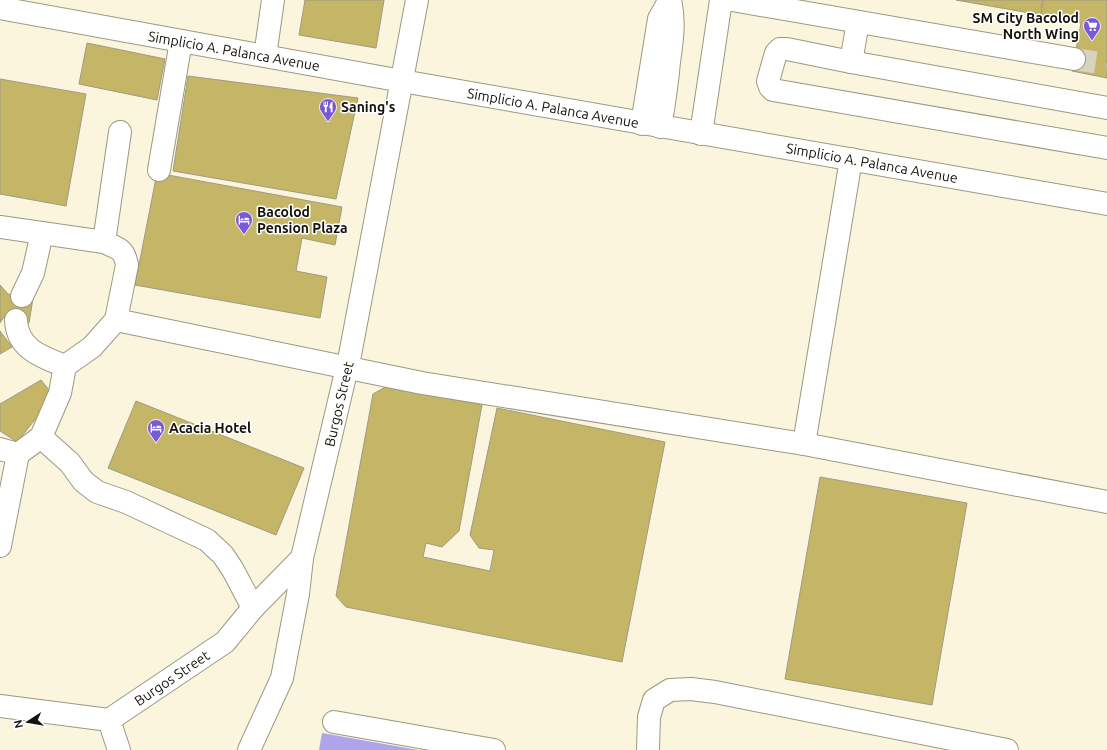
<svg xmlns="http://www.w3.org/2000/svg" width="1107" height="750" viewBox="0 0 1107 750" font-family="Ubuntu,sans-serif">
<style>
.water{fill:#ada4eb}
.building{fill:#c5b567;stroke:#9f9b83}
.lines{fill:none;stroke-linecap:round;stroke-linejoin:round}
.minor-tunnel{stroke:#d8d3bc;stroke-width:22;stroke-dasharray:22 11;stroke-linecap:butt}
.minor-casing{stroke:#9d9881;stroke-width:24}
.minor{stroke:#fff;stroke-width:22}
.labels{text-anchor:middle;stroke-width:3;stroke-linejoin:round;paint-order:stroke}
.poi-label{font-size:14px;font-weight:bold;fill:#14120a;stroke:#fff;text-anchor:start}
.street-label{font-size:14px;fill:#14120a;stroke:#fff}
</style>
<rect width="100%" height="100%" fill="#faf5dc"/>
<polygon class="water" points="322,733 418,750 319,750"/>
<g class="building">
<polygon points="305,0 384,0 376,48 299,35"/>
<polygon points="956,0 1043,0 1041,15"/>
<polygon points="1043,0 1107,0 1107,78 1072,71 1081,23 1041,15"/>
<polygon points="87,43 165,59 157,100 79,84"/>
<polygon points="188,76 358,98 336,199 173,171"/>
<polygon points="0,79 86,94 66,206 0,194"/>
<polygon points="157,173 342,207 335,245 302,238 296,271 327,277 320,318 135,285"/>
<polygon points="0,285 8,294 33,298 29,323 4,317 0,323"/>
<polygon points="0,331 12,347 0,354"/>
<polygon points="41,380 54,396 17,442 0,431 0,404"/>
<polygon points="387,386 482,405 459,531 442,547 426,543 423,557 490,571 494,550 479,548 470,535 497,408 665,442 622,662 346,607 336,596 373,394"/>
<polygon points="136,401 304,468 276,535 108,468"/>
<polygon points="820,477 967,503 932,705 785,679"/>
</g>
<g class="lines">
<polyline class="minor-tunnel" points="1074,59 1107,64"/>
<defs>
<g id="minor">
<polyline points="732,0 1074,59"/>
<polyline points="0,8 402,81 1107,204"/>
<polyline points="265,56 273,0"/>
<polyline points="851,62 858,22"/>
<polyline points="1107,108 851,62 787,49 780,49 776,53 768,81 770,87 773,90 1107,148"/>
<polyline points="642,124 659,19 668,3"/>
<path d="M 660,127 C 664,105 667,84 669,62 C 672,41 675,21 670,0"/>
<path d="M 120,132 L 104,242 C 118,249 124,248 127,265 L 116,320 L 422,383 L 804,444 L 1107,502"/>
<polyline points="701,134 721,0"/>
<polyline points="159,170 181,41"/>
<polyline points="0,227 104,242"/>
<polyline points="22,296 33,273 42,233"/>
<path d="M 16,320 C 17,349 42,357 65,366"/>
<polyline points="41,437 70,463 83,481 97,492 126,502 207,540 223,555 233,570 253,608"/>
<polyline points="804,444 851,159"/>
<polyline points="0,449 18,454 41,437 60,393 65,366 92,347 116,320"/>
<polyline points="0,546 18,454"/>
<polyline points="0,706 109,720"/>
<polyline points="109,720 225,642 253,608 302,558"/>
<polyline points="109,720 119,750"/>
<polyline points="334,722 494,750"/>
<polyline points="249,750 282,678 298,594 302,558 350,355 417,0"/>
<polyline points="648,750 649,717 654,700 670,690 691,689 715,692 1007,750"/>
</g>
</defs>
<use href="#minor" class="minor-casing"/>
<use href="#minor" class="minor"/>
</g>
<defs>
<symbol id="supermarket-pin" viewBox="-11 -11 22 30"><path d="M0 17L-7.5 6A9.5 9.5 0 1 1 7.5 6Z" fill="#775bd6" stroke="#fff"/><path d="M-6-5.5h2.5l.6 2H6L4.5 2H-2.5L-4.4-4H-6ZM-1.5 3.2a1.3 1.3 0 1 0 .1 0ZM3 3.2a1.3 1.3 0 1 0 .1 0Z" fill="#fff"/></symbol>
<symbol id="restaurant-pin" viewBox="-11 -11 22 30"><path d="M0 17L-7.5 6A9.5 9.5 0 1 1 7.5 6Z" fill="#775bd6" stroke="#fff"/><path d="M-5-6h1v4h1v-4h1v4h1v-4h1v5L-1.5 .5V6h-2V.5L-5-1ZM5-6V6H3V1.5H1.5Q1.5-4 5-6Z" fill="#fff"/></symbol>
<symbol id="hotel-pin" viewBox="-11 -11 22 30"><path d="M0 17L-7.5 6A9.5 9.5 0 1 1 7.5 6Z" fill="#775bd6" stroke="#fff"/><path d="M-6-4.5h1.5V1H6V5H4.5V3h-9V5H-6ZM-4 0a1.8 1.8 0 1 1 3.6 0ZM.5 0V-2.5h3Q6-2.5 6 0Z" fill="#fff"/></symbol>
</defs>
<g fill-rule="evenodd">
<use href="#supermarket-pin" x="1082" y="16" width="20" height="27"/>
<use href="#restaurant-pin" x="318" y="97" width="20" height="27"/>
<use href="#hotel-pin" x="234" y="210" width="20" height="27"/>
<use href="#hotel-pin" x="146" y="418" width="20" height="27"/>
</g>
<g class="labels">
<g class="poi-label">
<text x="1079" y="23" text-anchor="end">SM City Bacolod<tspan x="1079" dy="16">North Wing</tspan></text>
<text x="341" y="112">Saning's</text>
<text x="257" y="217">Bacolod<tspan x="257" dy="16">Pension Plaza</tspan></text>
<text x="169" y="433">Acacia Hotel</text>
</g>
<g class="street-label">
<text transform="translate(234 51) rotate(10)" y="5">Simplicio A. Palanca Avenue</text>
<text transform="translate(553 108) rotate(10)" y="5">Simplicio A. Palanca Avenue</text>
<text transform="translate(872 163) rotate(10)" y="5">Simplicio A. Palanca Avenue</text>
<text transform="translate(339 404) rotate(-77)" y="5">Burgos Street</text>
<text transform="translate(172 678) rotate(-34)" y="5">Burgos Street</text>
</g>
</g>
<g transform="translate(28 722) rotate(258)" stroke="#ffffff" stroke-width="3" paint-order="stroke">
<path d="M0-3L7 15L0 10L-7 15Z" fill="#14120a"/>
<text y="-6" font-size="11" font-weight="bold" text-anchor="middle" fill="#14120a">N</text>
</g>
</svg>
